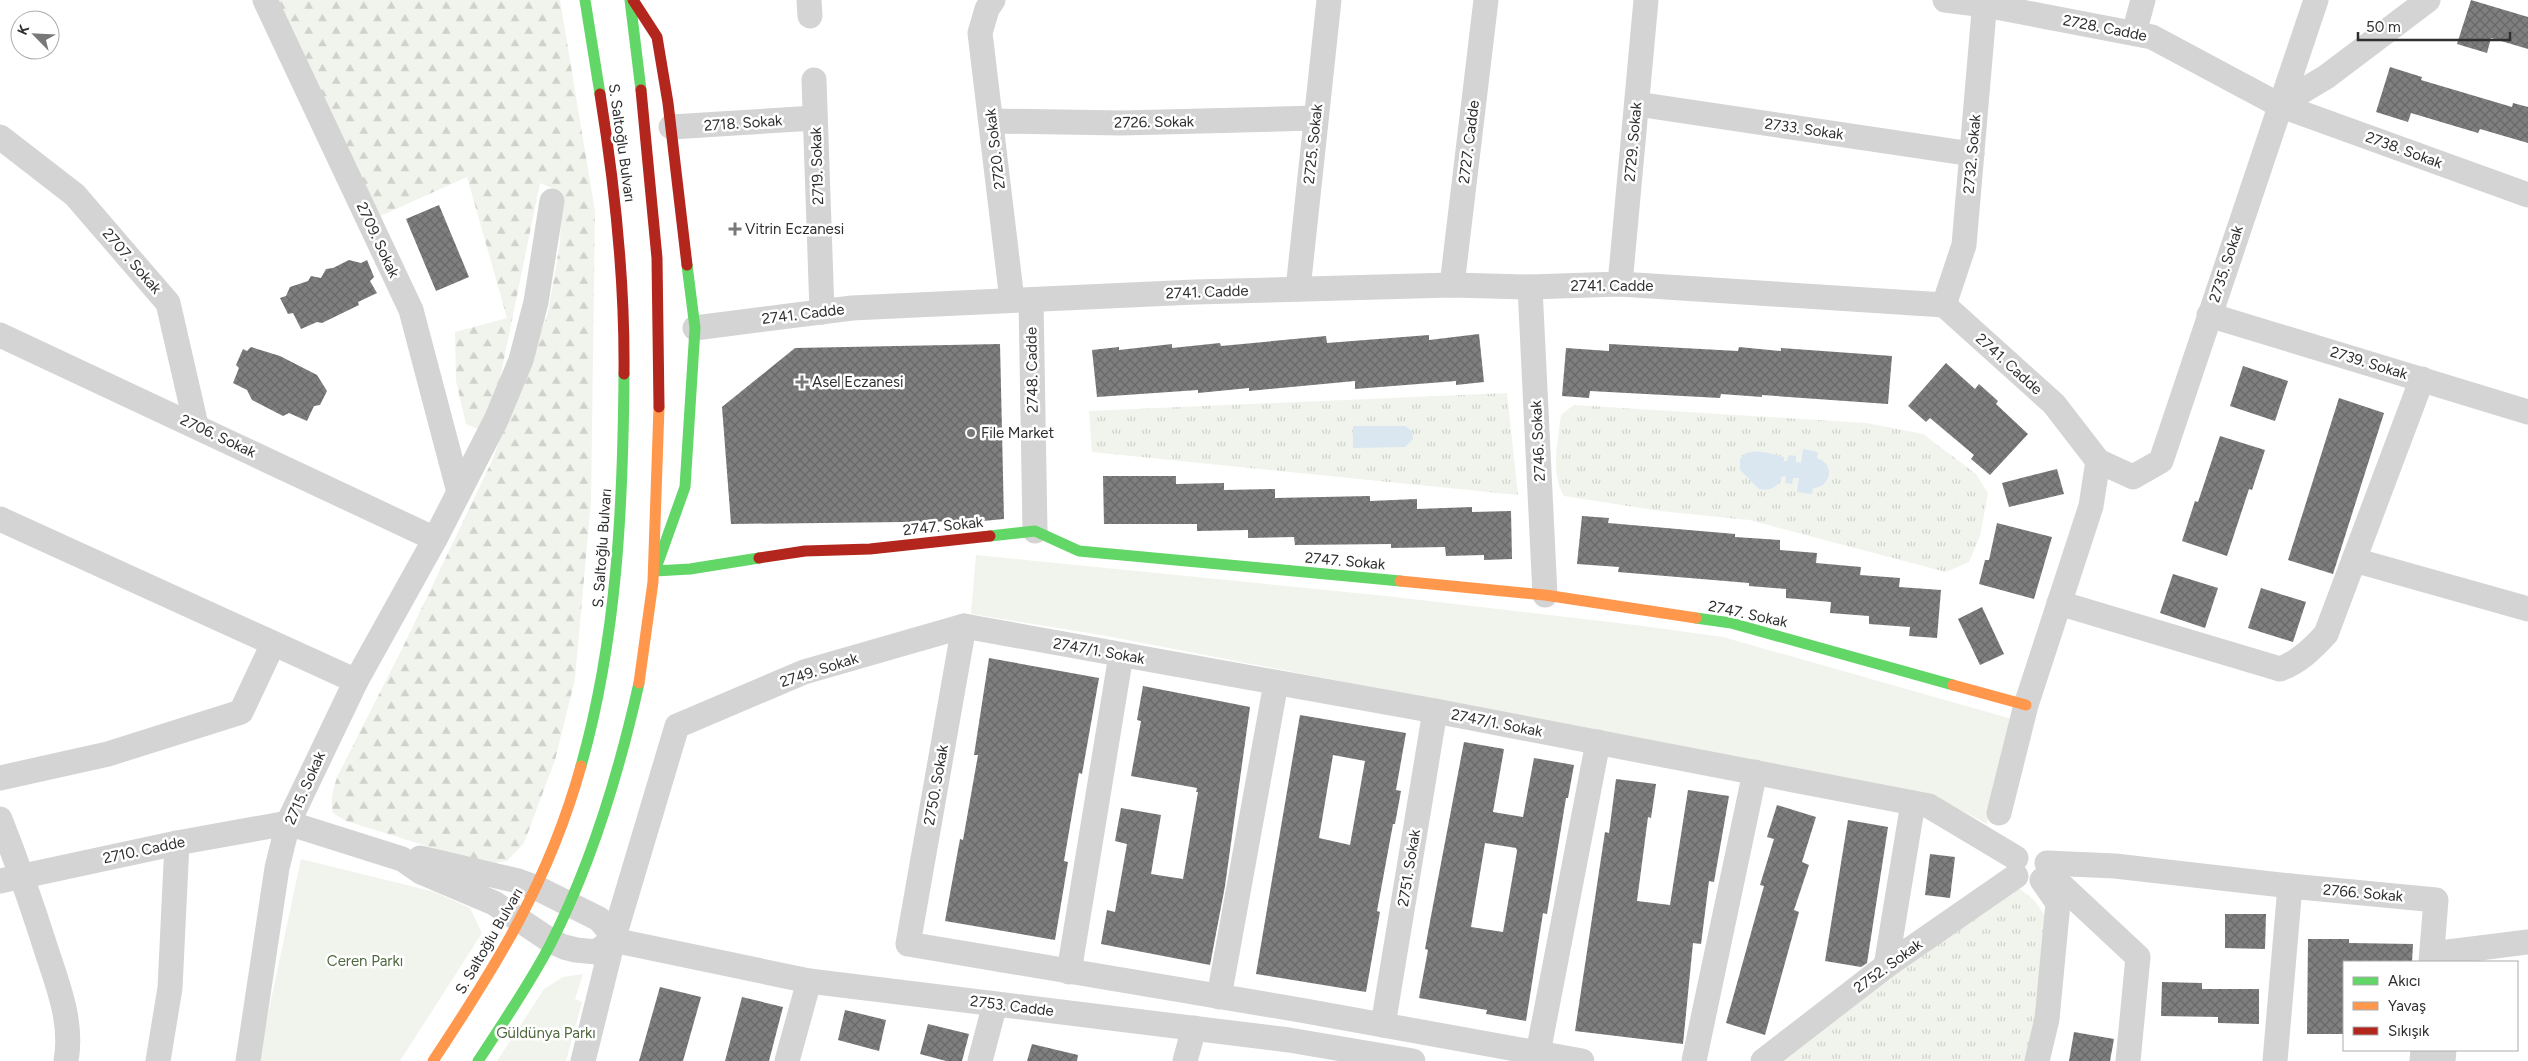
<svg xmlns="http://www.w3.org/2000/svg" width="2528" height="1061" viewBox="0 0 2528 1061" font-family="Figtree,sans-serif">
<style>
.grass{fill:url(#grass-tufts)}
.forest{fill:url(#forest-firs)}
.green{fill:#f1f4ec}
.water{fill:#dae7f0}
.building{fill:url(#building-cross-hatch);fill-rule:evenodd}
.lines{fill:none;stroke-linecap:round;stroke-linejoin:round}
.street{stroke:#d4d4d4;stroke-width:25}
.fast{stroke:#63d668;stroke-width:11}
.slow{stroke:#ff974d;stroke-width:11}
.jam{stroke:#b3261e;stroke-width:11}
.poi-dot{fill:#787878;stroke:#fff;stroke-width:2}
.labels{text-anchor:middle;stroke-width:5;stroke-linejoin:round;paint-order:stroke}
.street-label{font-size:15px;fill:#2f2f2f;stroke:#fff}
.poi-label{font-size:15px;fill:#2f2f2f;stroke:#fff;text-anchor:start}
.park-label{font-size:15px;fill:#51693e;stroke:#fff}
</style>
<defs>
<pattern id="grass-tufts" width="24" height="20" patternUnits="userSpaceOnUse" patternTransform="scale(1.25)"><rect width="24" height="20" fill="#f1f4ec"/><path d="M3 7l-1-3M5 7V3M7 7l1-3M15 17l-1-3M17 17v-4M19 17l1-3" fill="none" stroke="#cfd2cb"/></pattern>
<pattern id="forest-firs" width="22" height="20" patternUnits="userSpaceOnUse" patternTransform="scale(1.25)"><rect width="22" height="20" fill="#f1f4ec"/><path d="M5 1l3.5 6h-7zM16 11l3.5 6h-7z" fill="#cfd2cb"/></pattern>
<pattern id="building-cross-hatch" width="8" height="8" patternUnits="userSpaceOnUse" patternTransform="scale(1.25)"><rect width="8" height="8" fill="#7f7f7f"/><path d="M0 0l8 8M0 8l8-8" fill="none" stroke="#686868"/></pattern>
</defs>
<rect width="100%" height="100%" fill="#fff"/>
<g class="grass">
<polygon points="1507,393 1518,495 1092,452 1089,411"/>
<path d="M 1574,405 L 1866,423 L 1923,434 L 1976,474 L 1988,493 L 1980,536 L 1969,562 L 1946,572 L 1749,520 L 1660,511 L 1564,496 C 1550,473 1558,441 1561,415 Z"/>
<polygon points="2020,889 2035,901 2046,917 2045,986 2028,1061 1773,1061 2007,892"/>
</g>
<path class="forest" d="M 274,0 L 560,0 L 595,211 L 591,501 L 575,679 L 555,760 L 524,843 L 507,861 L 485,864 L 346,821 L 333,813 C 330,799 333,789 338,775 L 403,647 L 491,463 L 548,313 L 560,243 L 562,192 L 540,183 L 494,408 L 481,430 L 466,424 L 456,381 L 455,332 L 507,318 L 467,177 L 378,217 Z"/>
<g class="green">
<polygon points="976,555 1386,596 1635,625 1723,637 2012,719 1987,824 1934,796 1107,636 971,614"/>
<polygon points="301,859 435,892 470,908 482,933 400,1061 258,1061"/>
<polygon points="583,974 575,999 582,1002 566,1061 497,1061 544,989 563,977"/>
</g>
<g class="water">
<polygon points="1353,426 1405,426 1412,431 1413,439 1405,447 1353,448"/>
<path d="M 1803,449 L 1818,452 L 1817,458 C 1835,464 1832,486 1813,488 L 1812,494 L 1797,492 L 1799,478 L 1793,478 L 1792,484 L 1785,483 L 1786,477 L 1782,476 C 1779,486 1771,492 1759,489 L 1740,470 L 1740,459 C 1750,445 1770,454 1784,457 L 1784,461 L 1787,461 L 1789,455 L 1796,456 L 1796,462 L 1801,463 Z"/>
</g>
<g class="building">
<polygon points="2471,0 2528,17 2528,49 2491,38 2487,53 2457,44"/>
<polygon points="2390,67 2422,77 2421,80 2512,107 2513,103 2528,107 2528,143 2480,129 2478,133 2411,113 2408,122 2376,112"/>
<polygon points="439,205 469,277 436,291 406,219"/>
<polygon points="349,260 361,263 367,260 374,277 370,281 377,293 358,302 359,305 322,323 317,322 301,329 293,313 288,314 280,298 286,296 290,287 308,281 311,276 321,278 326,269 333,268"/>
<polygon points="1479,334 1484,382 1456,385 1456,381 1355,389 1355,381 1249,391 1249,388 1198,393 1198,390 1097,397 1092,350 1119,347 1119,350 1172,344 1172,348 1220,343 1221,346 1326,336 1327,343 1429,335 1429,340"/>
<polygon points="1000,344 1004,519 983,521 731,524 722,407 795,348"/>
<polygon points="1609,344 1738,351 1739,347 1781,351 1781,348 1892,356 1888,404 1762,395 1762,397 1721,394 1720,398 1590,391 1589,398 1562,396 1566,348 1609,351"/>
<polygon points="251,347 280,356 317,375 327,391 320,405 314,406 307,421 289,413 283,416 252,400 247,390 233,383 239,368 236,365 243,349 247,351"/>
<polygon points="1946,363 1975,389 1979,384 1998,401 1996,404 2028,434 1990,475 1971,459 1974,455 1930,418 1926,422 1908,406"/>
<polygon points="2243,366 2288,381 2275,421 2230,406"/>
<polygon points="2339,398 2384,413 2333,574 2288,560"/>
<polygon points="2220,436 2265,450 2252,490 2249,489 2227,556 2182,541 2195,501 2198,502"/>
<polygon points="2057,469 2064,494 2009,507 2002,483"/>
<polygon points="1103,476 1176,476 1176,484 1224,483 1224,490 1275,489 1275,498 1370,496 1370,501 1417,499 1417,509 1472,507 1472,512 1511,511 1512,559 1484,560 1484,555 1446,556 1445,547 1391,548 1391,544 1295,545 1294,537 1248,538 1248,530 1197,531 1197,524 1104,524"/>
<polygon points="1582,516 1609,518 1608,523 1735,534 1735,537 1780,540 1780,550 1817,553 1816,563 1861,567 1860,575 1900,578 1899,587 1941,590 1937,638 1909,636 1910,627 1869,624 1869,616 1830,613 1831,602 1786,598 1786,589 1749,586 1749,583 1618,572 1619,567 1577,564"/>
<polygon points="1997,523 2052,537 2034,599 1979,584 1985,560 1989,560"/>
<polygon points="2173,574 2218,588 2205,628 2160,613"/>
<polygon points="2261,588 2306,602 2293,642 2248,628"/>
<polygon points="1982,607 2004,654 1980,665 1958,619"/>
<polygon points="989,658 1099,678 1082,774 1079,773 1064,861 1068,862 1055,940 945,921 960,839 963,840 978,755 974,755"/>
<polygon points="1143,686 1250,707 1225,886 1210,965 1101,944 1107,910 1115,912 1127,844 1115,841 1121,808 1161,815 1151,874 1183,879 1198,792 1196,792 1197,788 1131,776 1141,721 1137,720"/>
<path d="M 1300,715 L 1406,733 L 1396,790 L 1401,791 L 1395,824 L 1393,824 L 1377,911 L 1380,912 L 1366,992 L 1256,974 ZM 1333,755 L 1365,761 L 1350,845 L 1319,838 Z"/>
<path d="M 1464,742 L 1504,749 L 1493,812 L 1523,817 L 1534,758 L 1574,765 L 1568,798 L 1566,798 L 1547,914 L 1543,913 L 1526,1021 L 1486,1014 L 1487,1010 L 1419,998 L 1428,950 L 1425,949 L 1431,916 ZM 1485,843 L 1516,848 L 1517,851 L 1503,932 L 1471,927 Z"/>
<polygon points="1616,779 1656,784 1651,818 1648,817 1637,901 1670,905 1688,790 1729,796 1714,882 1709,881 1701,944 1693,943 1683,1044 1575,1031 1605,832 1609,833"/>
<polygon points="1777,805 1816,817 1802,862 1809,865 1794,910 1799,912 1765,1035 1726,1023 1764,886 1760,885 1774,839 1767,837"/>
<polygon points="1848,820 1888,827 1867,963 1861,967 1825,961"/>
<polygon points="1930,854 1955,857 1950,898 1925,895"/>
<polygon points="2225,914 2266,914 2265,949 2225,948"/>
<polygon points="2308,939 2349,939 2349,943 2413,944 2412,962 2344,962 2344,1034 2307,1034"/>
<polygon points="2162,982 2202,983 2202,989 2259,989 2259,1024 2218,1023 2218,1017 2161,1016"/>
<polygon points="660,987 701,997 683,1061 639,1061"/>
<polygon points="742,997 783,1007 769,1061 725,1061"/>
<polygon points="845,1010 886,1020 879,1051 838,1040"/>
<polygon points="928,1024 969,1034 962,1061 946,1061 920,1054"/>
<polygon points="2074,1032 2114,1039 2110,1061 2069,1061"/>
<polygon points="1032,1044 1078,1055 1077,1061 1027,1061"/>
</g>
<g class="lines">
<g class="street">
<polyline points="265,0 411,310 459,492"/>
<polyline points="809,0 810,16"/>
<polyline points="993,0 987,9 980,33 1012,300"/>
<polyline points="1945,0 1985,5 2152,37 2279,105 2528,195"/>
<polyline points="2134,33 2143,0"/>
<polyline points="814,80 822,312"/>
<polyline points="1637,104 1972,154"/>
<polyline points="2279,105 2326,77 2428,0"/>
<polyline points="992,121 1122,123 1316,118"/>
<polyline points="671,127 815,118"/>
<polyline points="0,137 75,195 168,303 196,425"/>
<polyline points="1620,284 1646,0"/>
<polyline points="1452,285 1486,0"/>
<polyline points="1530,287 1545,595"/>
<polyline points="1298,289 1329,0"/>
<polyline points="1031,300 1035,531"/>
<polyline points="1944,305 1964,245 1985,0"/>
<polyline points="2209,315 2528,412"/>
<polyline points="695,328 852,308 1195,292 1452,285 1530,287 1620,284 1944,305 2054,404 2098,461 2091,506 2026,705 1999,813"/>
<polyline points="0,335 435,539"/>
<polyline points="2098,461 2133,477 2161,461 2316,0"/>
<polyline points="0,519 356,681"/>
<polyline points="2354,560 2528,609"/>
<path d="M 2059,603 L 2280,669 C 2299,662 2312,649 2326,634 L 2422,379"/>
<polyline points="964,626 908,944 1300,1010 1582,1061"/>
<polyline points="0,778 108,754 241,712 273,644"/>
<path d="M 0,819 C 17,862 32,905 46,949 C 58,986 73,1022 66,1061"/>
<polyline points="420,858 518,881 537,888 599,919 611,933 613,940"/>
<polyline points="2047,863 2115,866 2290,886 2436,900 2431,962"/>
<polyline points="2048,873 2138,957 2128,1061"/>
<polyline points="0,881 177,843 288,823 402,859 421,872 494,903 551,941 564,947 576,950 596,952 613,940"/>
<polyline points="613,940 809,981 1289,1040 1413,1061"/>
<polyline points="2448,962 2448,952 2528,942"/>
<polyline points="1886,966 1913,803"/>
<polyline points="1069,972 1121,655"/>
<polyline points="1219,997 1276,683"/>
<polyline points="1383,1025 1435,711"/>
<polyline points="1538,1053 1598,742"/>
<polyline points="158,1061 170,988 177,843"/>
<polyline points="248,1061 277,868 288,823 356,681 435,539 496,420 521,360 536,302 552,201"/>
<polyline points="583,1061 613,940 677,726 804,672 964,626 1435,711 1929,806 2016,858"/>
<polyline points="787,1061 809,981"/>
<polyline points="980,1061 995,1004"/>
<polyline points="1185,1061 1194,1028"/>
<polyline points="1694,1061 1755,772"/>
<polyline points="1763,1061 1886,966 2016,876"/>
<polyline points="2037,1061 2047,1019 2058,903 2042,880"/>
<polyline points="2275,1061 2290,886"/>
<polyline points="2422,1061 2423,1050"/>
<polyline points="2443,1061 2444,1050"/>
</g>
<g class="fast">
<polyline points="585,0 600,94"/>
<polyline points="630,0 641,90"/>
<polyline points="687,265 695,328 685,487 655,571 690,569 759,558"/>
<polyline points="990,536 1035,531 1079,551 1400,581"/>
<polyline points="1696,618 1731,623 1953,685"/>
<path d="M 581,766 C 617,639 623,506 624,374"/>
<path d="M 478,1061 C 503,1023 529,985 550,945 C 592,863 619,773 639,683"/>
</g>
<g class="slow">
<polyline points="1400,581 1545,595 1696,618"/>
<polyline points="639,683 653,582 659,407"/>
<polyline points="1953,685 2026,705"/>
<path d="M 433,1061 C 498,963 549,881 581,766"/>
</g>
<g class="jam">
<polyline points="633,0 657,37 668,103 687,265"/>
<polyline points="641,90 657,258 659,407"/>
<path d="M 600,94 C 615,187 625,280 624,374"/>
<polyline points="759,558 805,551 870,549 990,536"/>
</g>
</g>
<g class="poi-dot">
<path d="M732.5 221.5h5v5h5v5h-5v5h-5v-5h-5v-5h5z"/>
<path d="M799.5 374.5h5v5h5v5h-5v5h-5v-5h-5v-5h5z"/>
<circle cx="971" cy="433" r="5"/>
</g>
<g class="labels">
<g class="street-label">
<text transform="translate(2105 28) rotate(11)" y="5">2728. Cadde</text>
<text transform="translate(1154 122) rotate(-1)" y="5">2726. Sokak</text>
<text transform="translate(743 123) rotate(-4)" y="5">2718. Sokak</text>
<text transform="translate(1804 129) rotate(8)" y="5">2733. Sokak</text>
<text transform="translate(1469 142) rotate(-83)" y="5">2727. Cadde</text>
<text transform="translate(1633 142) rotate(-85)" y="5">2729. Sokak</text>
<text transform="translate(622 143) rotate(82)" y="5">S. Saltoğlu Bulvarı</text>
<text transform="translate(1313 144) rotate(-84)" y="5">2725. Sokak</text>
<text transform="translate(995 149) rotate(-97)" y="5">2720. Sokak</text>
<text transform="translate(2404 150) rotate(20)" y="5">2738. Sokak</text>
<text transform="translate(1972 154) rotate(-85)" y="5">2732. Sokak</text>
<text transform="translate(817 166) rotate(-92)" y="5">2719. Sokak</text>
<text transform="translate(378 240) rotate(65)" y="5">2709. Sokak</text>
<text transform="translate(132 261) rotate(49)" y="5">2707. Sokak</text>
<text transform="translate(2226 264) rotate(-72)" y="5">2735. Sokak</text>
<text x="1612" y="291">2741. Cadde</text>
<text transform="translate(1207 292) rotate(-2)" y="5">2741. Cadde</text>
<text transform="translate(803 314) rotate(-7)" y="5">2741. Cadde</text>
<text transform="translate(2369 363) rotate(17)" y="5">2739. Sokak</text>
<text transform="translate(2009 364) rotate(42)" y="5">2741. Cadde</text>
<text transform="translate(1032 370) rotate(-91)" y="5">2748. Cadde</text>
<text transform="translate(218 436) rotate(25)" y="5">2706. Sokak</text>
<text transform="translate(1538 441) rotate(-93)" y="5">2746. Sokak</text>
<text transform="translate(943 526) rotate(-6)" y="5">2747. Sokak</text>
<text transform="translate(602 548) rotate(-86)" y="5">S. Saltoğlu Bulvarı</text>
<text transform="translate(1345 561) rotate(5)" y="5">2747. Sokak</text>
<text transform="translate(1748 614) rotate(12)" y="5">2747. Sokak</text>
<text transform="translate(1099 651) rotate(10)" y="5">2747/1. Sokak</text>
<text transform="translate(819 670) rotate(-18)" y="5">2749. Sokak</text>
<text transform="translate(1497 723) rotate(11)" y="5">2747/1. Sokak</text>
<text transform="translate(936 785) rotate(-80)" y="5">2750. Sokak</text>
<text transform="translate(305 788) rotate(-66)" y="5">2715. Sokak</text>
<text transform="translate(144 850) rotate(-12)" y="5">2710. Cadde</text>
<text transform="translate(1409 868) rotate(-81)" y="5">2751. Sokak</text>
<text transform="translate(2363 893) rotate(5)" y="5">2766. Sokak</text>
<text transform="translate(489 941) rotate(-60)" y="5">S. Saltoğlu Bulvarı</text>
<text transform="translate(1888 966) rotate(-36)" y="5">2752. Sokak</text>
<text transform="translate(1012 1006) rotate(7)" y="5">2753. Cadde</text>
</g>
<g class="poi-label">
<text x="745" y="234">Vitrin Eczanesi</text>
<text x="812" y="387">Asel Eczanesi</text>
<text x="981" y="438">File Market</text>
</g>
<g class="park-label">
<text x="365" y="966">Ceren Parkı</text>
<text x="546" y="1038">Güldünya Parkı</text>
</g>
</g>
<rect x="2343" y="961" width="175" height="90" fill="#ffffff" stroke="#acacac"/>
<rect x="2353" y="977" width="25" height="8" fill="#63d668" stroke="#acacac"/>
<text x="2388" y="986" font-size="15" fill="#2f2f2f">Akıcı</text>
<rect x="2353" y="1002" width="25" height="8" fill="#ff974d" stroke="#acacac"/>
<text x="2388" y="1011" font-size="15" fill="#2f2f2f">Yavaş</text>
<rect x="2353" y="1027" width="25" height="8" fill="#b3261e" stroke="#acacac"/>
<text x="2388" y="1036" font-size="15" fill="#2f2f2f">Sıkışık</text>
<g transform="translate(35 35) rotate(294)"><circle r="24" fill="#ffffff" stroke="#acacac"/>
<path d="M0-4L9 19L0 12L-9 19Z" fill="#787878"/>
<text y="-8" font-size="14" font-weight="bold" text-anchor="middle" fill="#2f2f2f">K</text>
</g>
<path d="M2358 32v8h152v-8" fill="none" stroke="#2f2f2f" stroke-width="2.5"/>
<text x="2366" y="32" font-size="15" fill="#2f2f2f" stroke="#ffffff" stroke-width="4" paint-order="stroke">50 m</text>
</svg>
